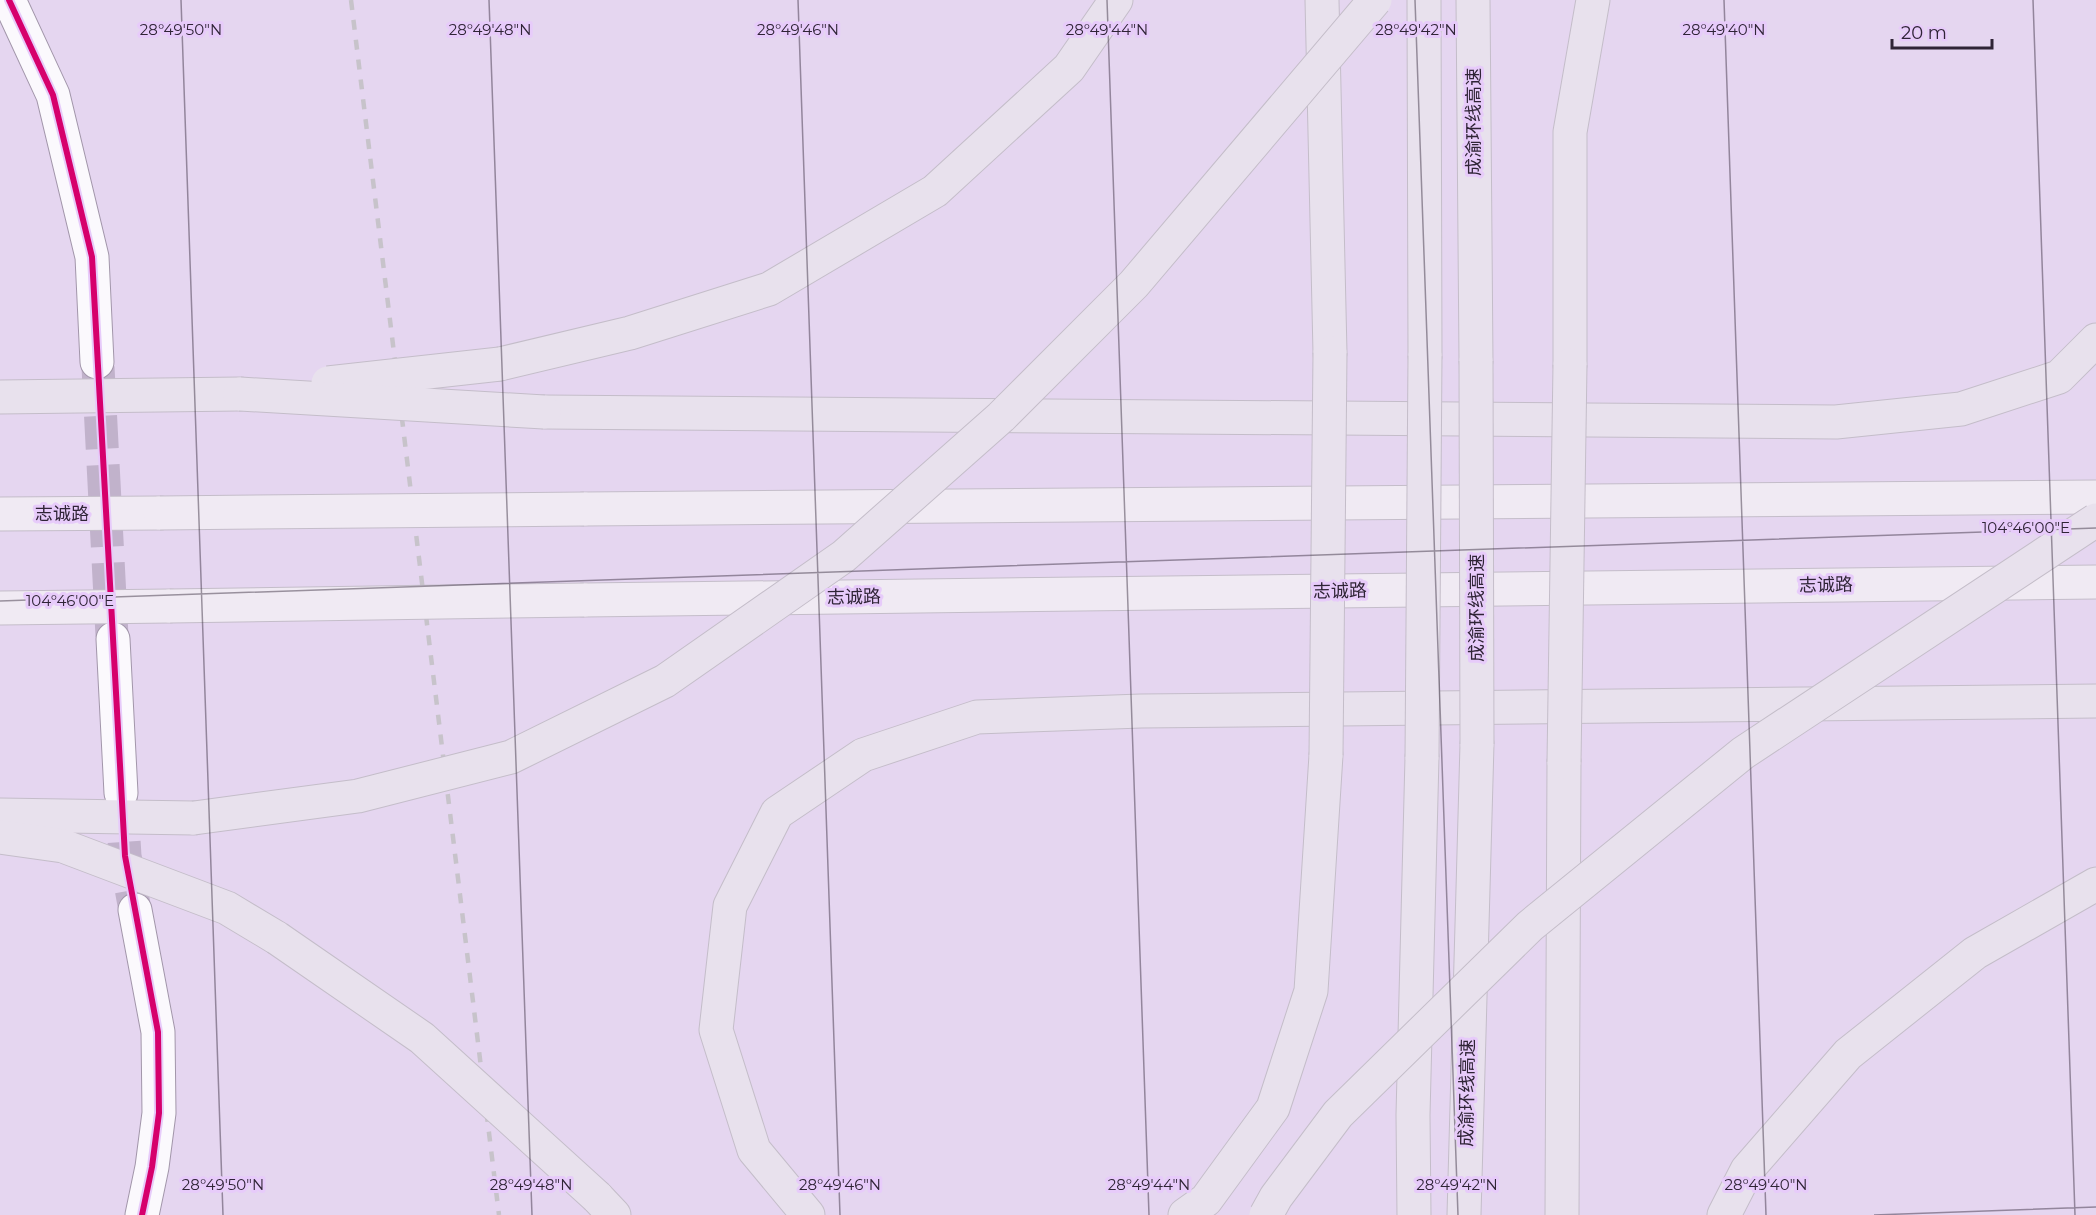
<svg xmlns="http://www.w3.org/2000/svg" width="2096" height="1215" viewBox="0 0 2096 1215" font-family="Montserrat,'Noto Sans SC',sans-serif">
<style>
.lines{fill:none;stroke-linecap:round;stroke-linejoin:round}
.street-tunnel{stroke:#c1b2cb;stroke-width:33;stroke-dasharray:33 16;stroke-linecap:butt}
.street-casing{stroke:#a296aa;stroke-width:35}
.primary-casing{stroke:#c4bdc9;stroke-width:35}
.highway-casing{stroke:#c4bdc9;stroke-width:35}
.street{stroke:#fbf9fd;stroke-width:33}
.primary{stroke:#f0eaf3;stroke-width:33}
.highway{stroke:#e8e1ed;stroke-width:33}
.rail{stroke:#c7c3ca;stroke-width:4.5;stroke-dasharray:10 10;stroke-linecap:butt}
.primary-bridge-casing{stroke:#c4bdc9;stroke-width:35;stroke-linecap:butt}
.highway-bridge-casing{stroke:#c4bdc9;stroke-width:35;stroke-linecap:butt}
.primary-bridge{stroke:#f0eaf3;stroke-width:33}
.highway-bridge{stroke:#e8e1ed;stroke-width:33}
.cycleway-casing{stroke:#e7cbfa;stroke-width:10}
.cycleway{stroke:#d6006c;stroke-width:6}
.ticks{fill:none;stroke:#2f2436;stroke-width:1.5;stroke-opacity:0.45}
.labels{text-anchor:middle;stroke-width:6;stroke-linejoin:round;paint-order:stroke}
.street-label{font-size:18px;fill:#2f2436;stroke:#e7cbfa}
.ticks-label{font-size:15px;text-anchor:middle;fill:#2f2436;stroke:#e7cbfa;stroke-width:6;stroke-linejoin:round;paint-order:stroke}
</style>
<rect width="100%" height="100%" fill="#e5d6f0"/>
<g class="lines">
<g class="street-tunnel">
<polyline points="98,367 112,636"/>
<polyline points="121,793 125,856 135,910"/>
</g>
<defs>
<g id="street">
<polyline points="9,0 53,95 92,257 97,362"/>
<polyline points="113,639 121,793"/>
<polyline points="135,910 158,1032 159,1113 152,1167 142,1215"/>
</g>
<g id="primary">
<polyline points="584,509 2096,497"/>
<polyline points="0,514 160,513"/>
<polyline points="584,600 2096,582"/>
<polyline points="0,608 170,606"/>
</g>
<g id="highway">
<polyline points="1322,0 1330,353"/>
<polyline points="1424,0 1425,356"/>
<polyline points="1473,0 1476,361"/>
<polyline points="500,364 630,333 769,289 935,191 1069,68 1116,0"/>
<polyline points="1570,365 1570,132 1593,0"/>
<polyline points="0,397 240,394"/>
<polyline points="544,412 1836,422 1961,409 2059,377 2096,340"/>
<polyline points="0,815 194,818"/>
<polyline points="0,837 63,846 227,908 277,938"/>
<polyline points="597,1197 614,1215"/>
<polyline points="808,1215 754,1150 716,1030 730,906 777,813 863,755 977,717 1141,711 2096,701"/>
<polyline points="1185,1215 1206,1200 1273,1108 1311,991 1326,755"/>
<polyline points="1414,1215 1413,1115 1422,757"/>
<polyline points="1464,1215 1477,744"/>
<polyline points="1562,1215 1564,762"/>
<polyline points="1724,1215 1747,1170 1848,1054 1975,953 2096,884"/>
</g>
</defs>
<use href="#street" class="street-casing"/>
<use href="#primary" class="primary-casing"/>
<use href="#highway" class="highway-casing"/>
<use href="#street" class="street"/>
<use href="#primary" class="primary"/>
<use href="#highway" class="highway"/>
<polyline class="rail" points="351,0 499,1215"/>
<defs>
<g id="primary-bridge">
<polyline points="160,513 584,509"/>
<polyline points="170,606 584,600"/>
</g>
<g id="highway-bridge">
<polyline points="1476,361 1477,744"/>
<polyline points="328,383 500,364"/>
<polyline points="240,394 544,412"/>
<polyline points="1326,755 1330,353"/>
<polyline points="1422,757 1425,356"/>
<polyline points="1564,762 1570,365"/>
<polyline points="194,818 358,796 511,757 665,681 844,556 1001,417 1134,284 1375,0"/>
<polyline points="277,938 422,1038 597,1197"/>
<polyline points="1266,1215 1276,1197 1338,1114 1530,926 1743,753 2096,520"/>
</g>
</defs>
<use href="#primary-bridge" class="primary-bridge-casing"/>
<use href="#highway-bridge" class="highway-bridge-casing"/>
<use href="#primary-bridge" class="primary-bridge"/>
<use href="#highway-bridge" class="highway-bridge"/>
<defs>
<polyline id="cycleway" points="9,0 53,95 92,257 125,856 158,1032 159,1113 152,1167 142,1215"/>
</defs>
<use href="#cycleway" class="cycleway-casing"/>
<use href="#cycleway" class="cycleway"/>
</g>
<path class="ticks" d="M 181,0 L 223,1215M 489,0 L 532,1215M 798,0 L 840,1215M 1107,0 L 1149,1215M 1415,0 L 1458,1215M 1724,0 L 1766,1215M 2033,0 L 2075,1215M 0,601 L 2096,528M 1874,1215 L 2096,1207"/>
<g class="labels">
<g class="street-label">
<text transform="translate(1474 122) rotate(-90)" y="6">成渝环线高速</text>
<text x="62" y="520">志诚路</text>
<text transform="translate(1826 585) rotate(-1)" y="6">志诚路</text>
<text transform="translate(1340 591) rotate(-1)" y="6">志诚路</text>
<text transform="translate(854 597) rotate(-1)" y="6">志诚路</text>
<text transform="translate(1477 608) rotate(-90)" y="6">成渝环线高速</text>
<text transform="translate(1467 1093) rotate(-89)" y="6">成渝环线高速</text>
</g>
</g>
<g class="ticks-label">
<text x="181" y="35">28°49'50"N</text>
<text x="490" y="35">28°49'48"N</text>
<text x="798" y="35">28°49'46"N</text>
<text x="1107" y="35">28°49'44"N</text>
<text x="1416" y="35">28°49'42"N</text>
<text x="1724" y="35">28°49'40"N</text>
<text x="2026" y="533">104°46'00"E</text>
<text x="70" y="606">104°46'00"E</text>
<text x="223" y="1190">28°49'50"N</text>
<text x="531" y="1190">28°49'48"N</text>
<text x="840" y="1190">28°49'46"N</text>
<text x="1149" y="1190">28°49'44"N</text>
<text x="1457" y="1190">28°49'42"N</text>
<text x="1766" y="1190">28°49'40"N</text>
</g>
<path d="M1892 39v9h100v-9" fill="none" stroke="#2f2436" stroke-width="3"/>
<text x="1901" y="39" font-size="18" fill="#2f2436" stroke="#e7cbfa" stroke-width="4.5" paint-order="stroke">20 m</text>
</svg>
